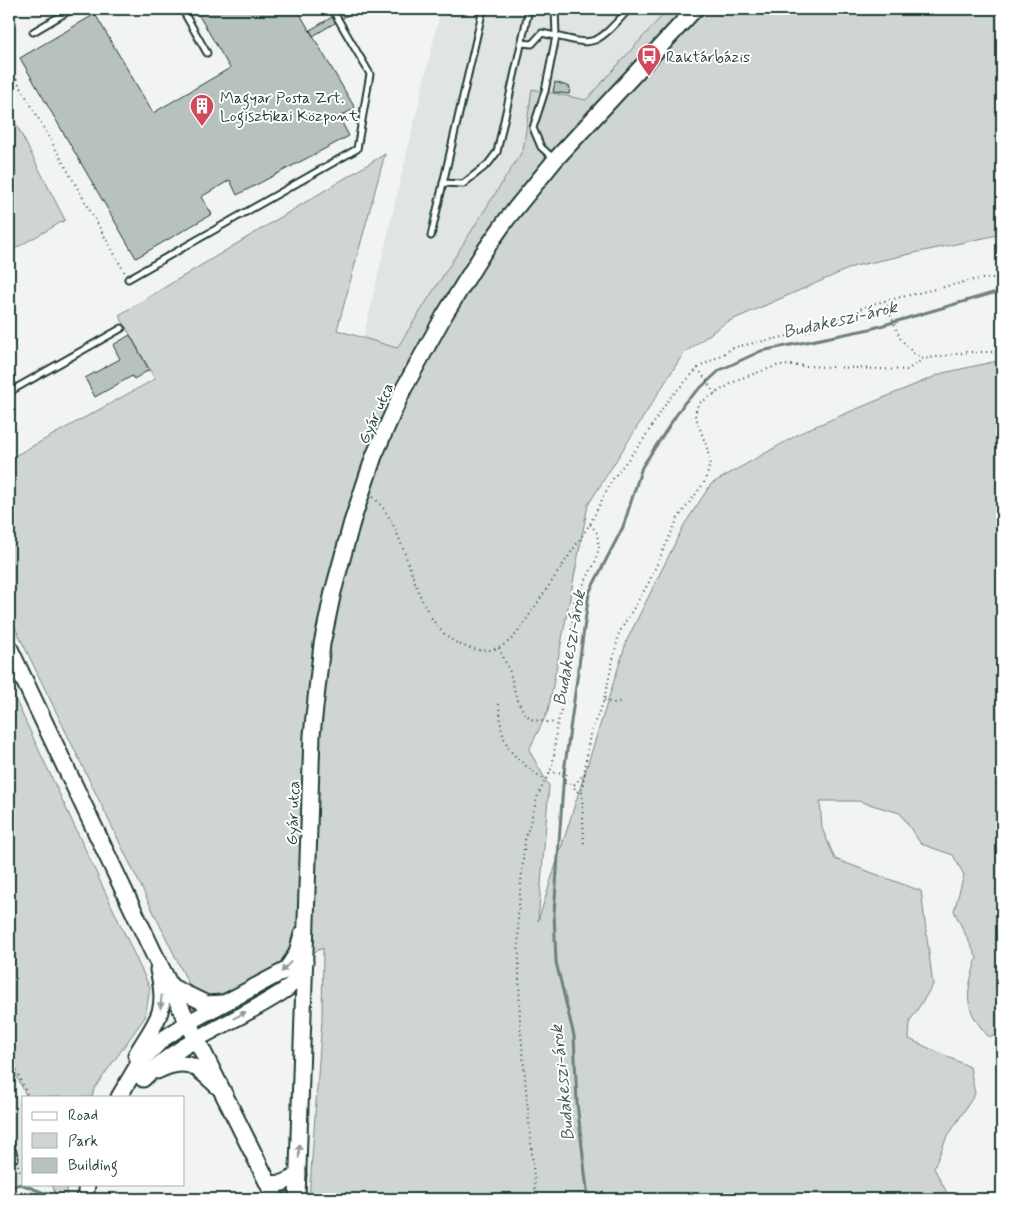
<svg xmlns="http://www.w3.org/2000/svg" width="1011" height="1208" viewBox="0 0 1011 1208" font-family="Mynerve,sans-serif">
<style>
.built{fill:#e0e4e3}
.green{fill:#ced5d3;stroke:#768984}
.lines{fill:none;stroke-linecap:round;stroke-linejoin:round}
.stream{stroke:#6d807b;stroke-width:3}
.building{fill:#b7c1bd;stroke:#1f3d34}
.service-casing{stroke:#1f3d34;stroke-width:9}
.secondary-casing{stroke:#1f3d34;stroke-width:19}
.primary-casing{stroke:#1f3d34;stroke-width:20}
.path{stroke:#1f3d34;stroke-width:2;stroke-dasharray:1 4;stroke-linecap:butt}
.service{stroke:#fff;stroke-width:5}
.secondary{stroke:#fff;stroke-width:15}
.primary{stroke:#fff;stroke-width:16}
.oneway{fill:#8f9e9a}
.labels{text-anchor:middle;stroke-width:4;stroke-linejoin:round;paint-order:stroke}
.poi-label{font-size:16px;fill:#1f3d34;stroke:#fff;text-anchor:start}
.street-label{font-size:16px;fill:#1f3d34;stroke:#fff}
.water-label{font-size:18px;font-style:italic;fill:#465f57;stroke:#fff}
</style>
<rect width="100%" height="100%" fill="#f2f3f3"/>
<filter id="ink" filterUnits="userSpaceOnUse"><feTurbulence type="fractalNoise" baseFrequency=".02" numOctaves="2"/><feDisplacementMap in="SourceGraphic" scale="10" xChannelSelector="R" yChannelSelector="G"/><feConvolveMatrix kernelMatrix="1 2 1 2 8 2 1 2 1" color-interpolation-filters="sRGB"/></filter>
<g filter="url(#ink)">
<g class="built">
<polygon points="441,9 668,9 585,100 532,89 523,149 397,348 363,339"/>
<polygon points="9,1079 24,1113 24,1179 9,1185"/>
</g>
<g class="green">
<path d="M 668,9 L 1002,9 L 1002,234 L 855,266 L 725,323 L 683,354 L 588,505 L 548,711 L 529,750 L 549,786 L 538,921 L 627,640 L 684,525 L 711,484 L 806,430 L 943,373 L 1002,360 L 1002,1037 L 988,1036 C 962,1007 966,993 977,958 L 954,911 L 964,875 L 953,855 L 921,844 L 900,813 L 858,801 L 820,801 L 822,828 L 835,859 L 921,891 L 933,985 L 910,1021 L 909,1039 L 970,1067 L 975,1094 L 946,1139 L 934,1168 L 950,1199 L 309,1199 L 322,1020 L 323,948 L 212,998 L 189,985 L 9,615 L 9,459 L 155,379 L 119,315 L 385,154 L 337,330 L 397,348 L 523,150 L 532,89 L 586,100 Z"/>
<polygon points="9,110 65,220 9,252"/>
<polygon points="9,686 150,988 145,1017 94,1089 92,1097 27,1097 9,1061"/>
<polygon points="52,1184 68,1184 66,1199 57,1199"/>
</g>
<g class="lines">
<g class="stream">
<polyline points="9,1187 21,1184 52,1196"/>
<polyline points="588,1199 577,1103 574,1036 556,962 554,913 564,772 589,593 623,527 642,467 685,402 720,370 761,351 870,329 993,293 1002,294"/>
</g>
</g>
<g class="building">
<polygon points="195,9 297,9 355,108 339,117 349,136 237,195 230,180 201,197 212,214 136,258 20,58 95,14 153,113 230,68"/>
<polygon points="346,9 358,9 313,36 310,30"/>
<polygon points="576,9 598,9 597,14"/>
<polygon points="555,82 570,87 569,94 553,92"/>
<polygon points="130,335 149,370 134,379 132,376 95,397 85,378 120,359 113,345"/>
</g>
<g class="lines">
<defs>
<g id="service">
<polyline points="182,9 207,53"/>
<polyline points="33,32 72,9"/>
<path d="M 521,43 L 532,44 L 542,33 C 595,44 590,52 629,9"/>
<polyline points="553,158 541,147 533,128 545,91 556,36 555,9"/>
<polyline points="443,183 463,184 488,164 497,152 529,9"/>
<polyline points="431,236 483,9"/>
<polyline points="128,279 357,149 370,74 332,9"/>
<polyline points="9,392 122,328"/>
<polyline points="9,1141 15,1158"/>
</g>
<g id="secondary">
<polyline points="172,987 207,1004 222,1003"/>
<path d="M 136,1055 C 156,1020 169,1014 158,970"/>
<path d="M 157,1071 C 187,1056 196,1066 218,1087"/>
<path d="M 143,1079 C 184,1037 241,1021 288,988 L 299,975 L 305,962"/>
<polyline points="119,1097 139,1063 163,1039 189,1022 286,970 297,953 302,934"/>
<polyline points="269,1184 283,1183 298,1175"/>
<polyline points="85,1199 87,1184"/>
<polyline points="297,1199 312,735 322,644 333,592 352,522 374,456 403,390 445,314 483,253 507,219 555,160 695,9"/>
</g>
<polyline id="primary" points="9,648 154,954 276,1199"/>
</defs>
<use href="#service" class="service-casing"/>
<use href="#secondary" class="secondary-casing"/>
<use href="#primary" class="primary-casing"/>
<g class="path">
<polyline points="9,66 125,273"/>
<polyline points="885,301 900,338 914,354 923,359 969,352 1002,352"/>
<polyline points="698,368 715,394"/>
<path d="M 373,497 C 417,536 408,641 479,650 C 496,652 507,645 518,632 L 590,524 L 612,480 L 643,440 L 669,399 L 698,368 L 735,347 L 807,332 L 872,304 L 973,280 L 1002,277"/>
<polyline points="499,648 510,672 517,700 525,714 533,720 556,723"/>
<polyline points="604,700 613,703 623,701"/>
<path d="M 498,704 C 501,713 500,722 502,731 C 507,755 526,766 545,780"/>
<polyline points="549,773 567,772 564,783 575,784"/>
<polyline points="585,773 573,786 577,792 582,789 590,734 604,700 619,633 648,584 678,518 704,483 708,472 710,462 707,448 695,415 698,404 739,379 779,365 907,370 923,359"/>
<polyline points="582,792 584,843"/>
<polyline points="9,1052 28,1097"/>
<polyline points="18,1165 20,1171 24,1172"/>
<polyline points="536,1199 520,1022 518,915 525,840 538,795 551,769 554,757 556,730 563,702 571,643 574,602 595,563 599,548 597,533 590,524"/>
</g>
<use href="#service" class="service"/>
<use href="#secondary" class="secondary"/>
<use href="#primary" class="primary"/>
</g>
<defs><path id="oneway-solid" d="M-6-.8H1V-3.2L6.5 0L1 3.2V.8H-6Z" transform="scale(1.25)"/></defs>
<g class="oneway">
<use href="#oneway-solid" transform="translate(286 967) rotate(133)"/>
<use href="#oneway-solid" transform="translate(161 1002) rotate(95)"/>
<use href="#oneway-solid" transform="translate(240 1015) rotate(-29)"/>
<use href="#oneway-solid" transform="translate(299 1151) rotate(-88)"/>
</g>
</g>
<defs>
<symbol id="bus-pin" viewBox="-11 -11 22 30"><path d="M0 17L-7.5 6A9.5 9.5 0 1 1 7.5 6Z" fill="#d1495b" stroke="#fff"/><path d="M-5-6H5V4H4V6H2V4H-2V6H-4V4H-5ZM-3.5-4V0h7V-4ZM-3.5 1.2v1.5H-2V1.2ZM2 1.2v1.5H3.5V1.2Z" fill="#fff"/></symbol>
<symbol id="building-pin" viewBox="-11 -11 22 30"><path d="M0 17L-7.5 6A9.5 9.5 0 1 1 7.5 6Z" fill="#d1495b" stroke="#fff"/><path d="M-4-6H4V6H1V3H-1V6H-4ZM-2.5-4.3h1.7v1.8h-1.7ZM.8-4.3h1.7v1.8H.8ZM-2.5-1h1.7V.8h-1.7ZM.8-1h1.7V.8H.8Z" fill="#fff"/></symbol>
</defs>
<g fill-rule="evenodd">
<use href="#bus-pin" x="635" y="42" width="28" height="38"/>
<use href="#building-pin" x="188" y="92" width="28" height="38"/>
</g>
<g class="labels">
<g class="poi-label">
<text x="666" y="62">Raktárbázis</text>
<text x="220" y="103">Magyar Posta Zrt.<tspan x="220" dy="18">Logisztikai Központ</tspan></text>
</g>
<g class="street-label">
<text transform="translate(375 413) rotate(-66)" y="6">Gyár utca</text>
<text transform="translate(292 813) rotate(-88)" y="6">Gyár utca</text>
</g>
<g class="water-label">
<text transform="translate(840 319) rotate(-13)" y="6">Budakeszi-árok</text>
<text transform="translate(569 648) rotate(-80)" y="6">Budakeszi-árok</text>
<text transform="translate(562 1083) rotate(-96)" y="6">Budakeszi-árok</text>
</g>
</g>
<rect width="1011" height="1208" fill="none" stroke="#fff" stroke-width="30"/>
<rect x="15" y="15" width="981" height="1178" fill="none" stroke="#1f3d34" stroke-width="2" filter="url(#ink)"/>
<rect x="22" y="1096" width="162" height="90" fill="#ffffff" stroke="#a5b1ae"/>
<rect x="32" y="1112" width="25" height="8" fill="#ffffff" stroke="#a5b1ae"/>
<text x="68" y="1120" font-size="15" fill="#1f3d34">Road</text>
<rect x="32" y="1133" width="25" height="15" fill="#ced5d3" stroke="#a5b1ae"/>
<text x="68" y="1146" font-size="15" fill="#1f3d34">Park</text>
<rect x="32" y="1158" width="25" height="15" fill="#b7c1bd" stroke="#a5b1ae"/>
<text x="68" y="1170" font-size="15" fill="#1f3d34">Building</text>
</svg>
